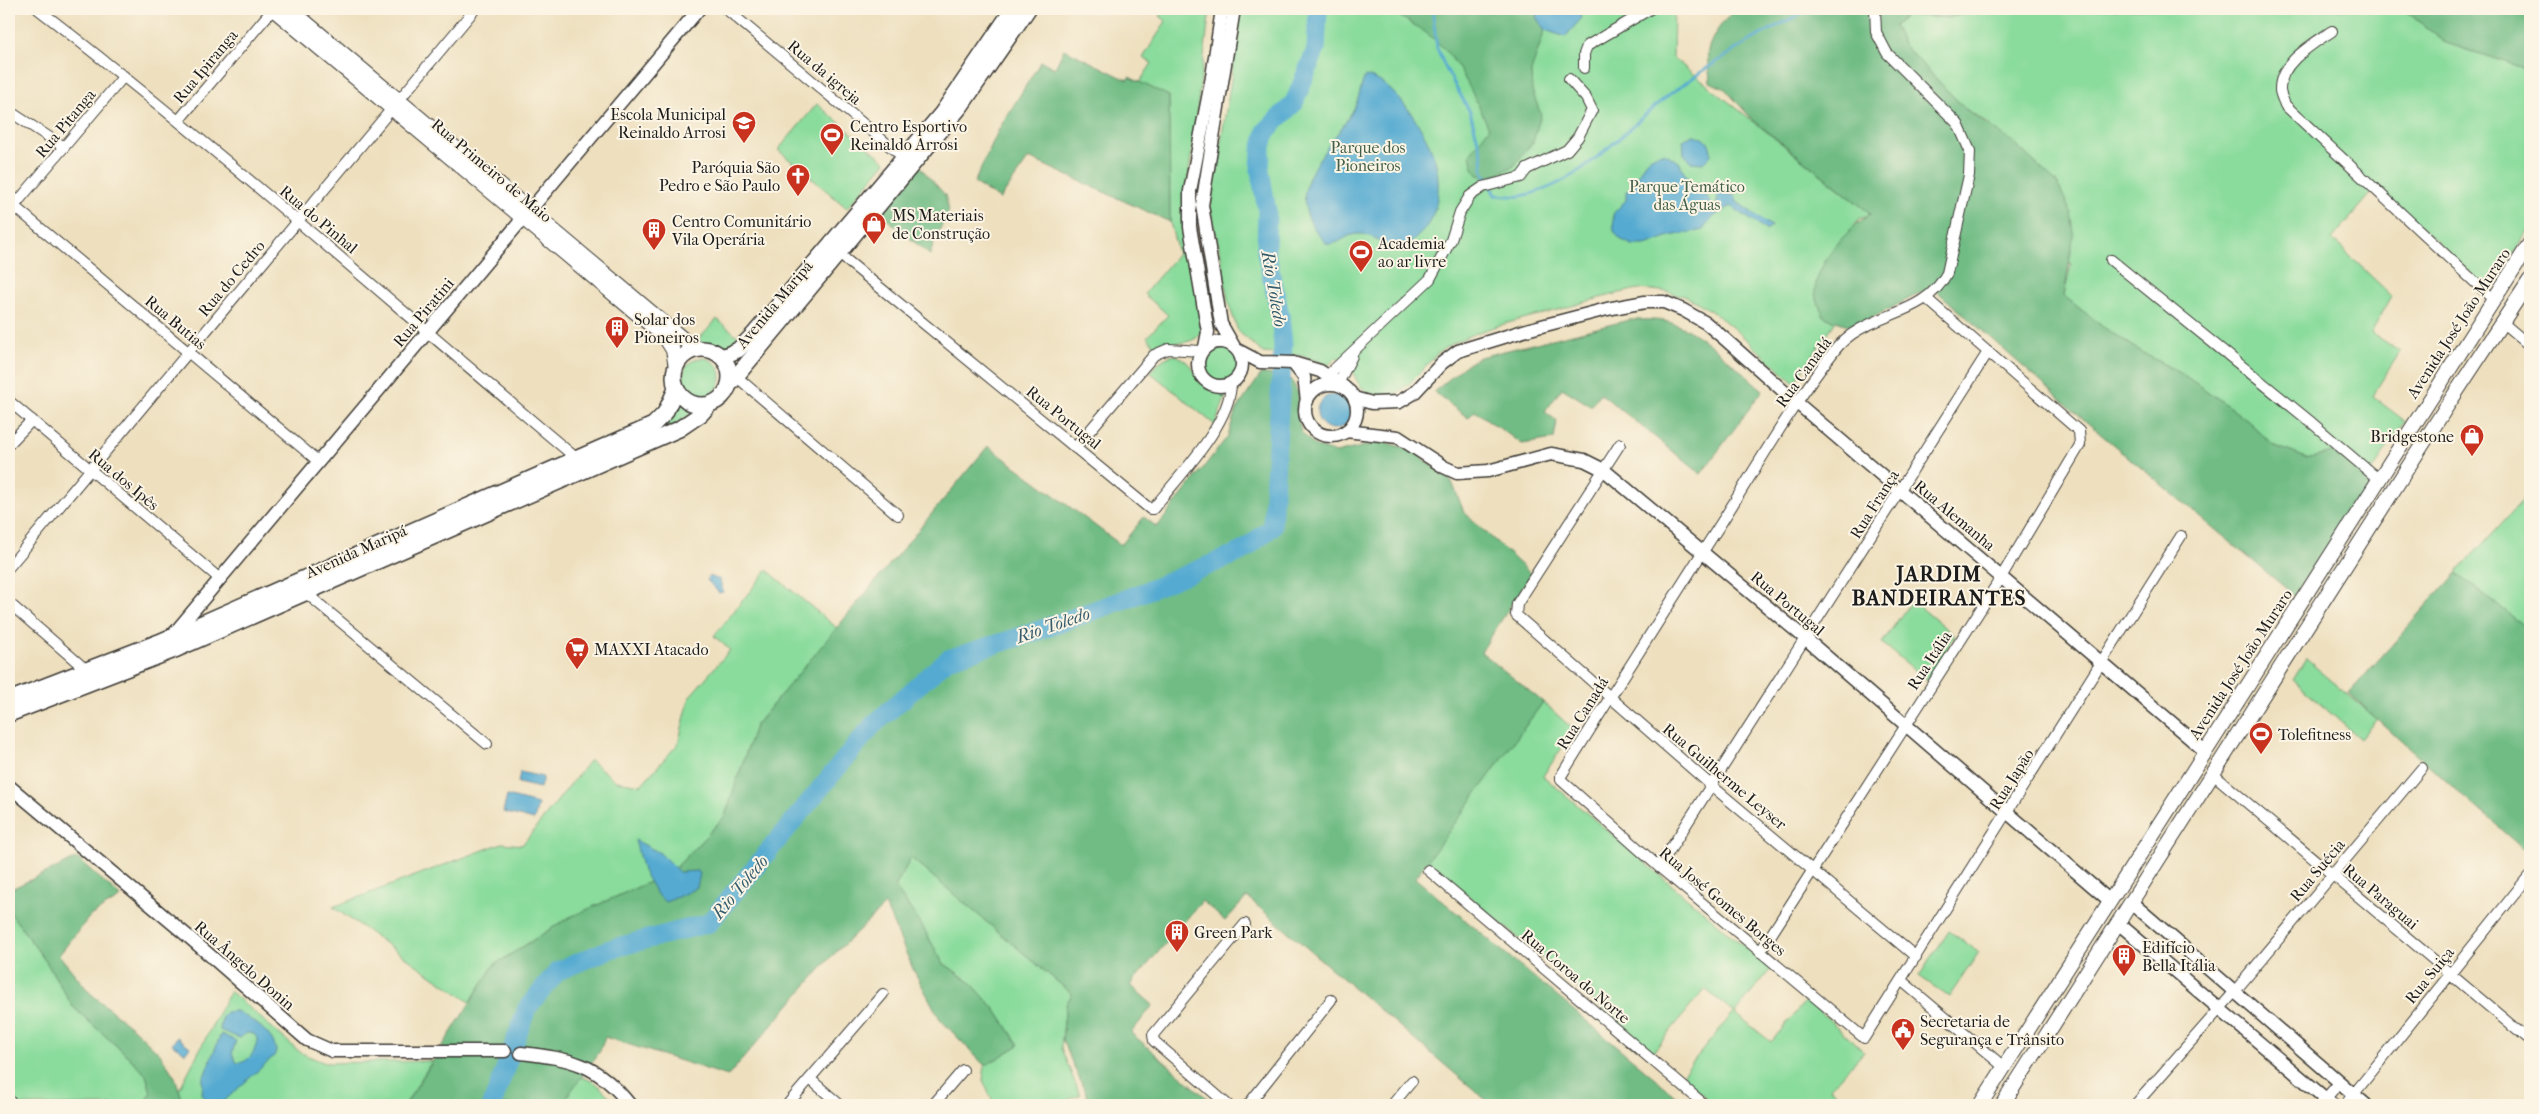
<svg xmlns="http://www.w3.org/2000/svg" width="2539" height="1114" viewBox="0 0 2539 1114" font-family="'IM FELL French Canon',serif">
<style>
.green{fill:#8adc9c;stroke:#537c5c}
.forest{fill:#6fbc84;stroke:#466c50}
.water{fill:#54aad1;stroke:#386376}
.lines{fill:none;stroke-linecap:round;stroke-linejoin:round}
.stream{stroke:#54aad1;stroke-width:3}
.river{stroke:#54aad1;stroke-width:19}
.minor-casing{stroke:#3c3934;stroke-width:12}
.tertiary-casing{stroke:#3c3934;stroke-width:15}
.secondary-casing{stroke:#3c3934;stroke-width:16}
.primary-casing{stroke:#3c3934;stroke-width:18}
.minor{stroke:#fff;stroke-width:10}
.tertiary{stroke:#fff;stroke-width:12}
.secondary{stroke:#fff;stroke-width:14}
.primary{stroke:#fff;stroke-width:15}
.labels{text-anchor:middle;stroke-width:4;stroke-linejoin:round;paint-order:stroke}
.street-label{font-size:16px;fill:#1c1c1c;stroke:#fcf5e5}
.poi-label{font-size:16px;fill:#1c1c1c;stroke:#fcf5e5;text-anchor:start}
.park-label{font-size:16px;fill:#425f49;stroke:#fcf5e5}
.water-label{font-size:18px;font-style:italic;fill:#355c6d;stroke:#fcf5e5}
.district-label{font-size:21px;font-weight:bold;letter-spacing:1px;fill:#1c1c1c;stroke:#fcf5e5}
</style>
<rect width="100%" height="100%" fill="#fcf5e5"/>
<filter id="ink" filterUnits="userSpaceOnUse"><feTurbulence type="fractalNoise" baseFrequency=".02" numOctaves="2"/><feDisplacementMap in="SourceGraphic" scale="10" xChannelSelector="R" yChannelSelector="G"/><feConvolveMatrix kernelMatrix="1 2 1 2 8 2 1 2 1" color-interpolation-filters="sRGB"/></filter>
<filter id="wash" filterUnits="userSpaceOnUse"><feTurbulence type="fractalNoise" baseFrequency=".0096" numOctaves="4" result="noise"/><feDisplacementMap in="SourceGraphic" scale="20" xChannelSelector="R" yChannelSelector="G"/><feGaussianBlur stdDeviation="1.12" result="paint"/><feColorMatrix in="noise" values="0 0 0 0 0 0 0 0 0 0 0 0 0 0 0 0 0 1.4 0 .05"/><feComposite in="paint" operator="in"/></filter>
<g filter="url(#wash)">
<rect width="100%" height="100%" fill="#eee0bf"/>
<g class="green">
<path d="M 1165,9 L 1210,9 L 1185,204 L 1203,326 C 1200,348 1173,340 1156,347 L 1147,337 L 1168,315 L 1144,294 L 1178,254 L 1170,222 L 1169,96 L 1139,83 L 1152,63 L 1143,58 L 1166,21 L 1160,16 Z"/>
<path d="M 1238,9 L 1674,9 L 1673,58 L 1871,214 L 1859,219 L 1824,264 L 1824,317 L 1836,321 L 1794,383 C 1765,358 1716,306 1681,295 C 1667,291 1653,290 1638,289 C 1612,294 1586,302 1561,309 C 1522,320 1480,327 1445,348 C 1426,360 1409,394 1387,396 C 1367,399 1354,383 1352,365 L 1336,358 L 1329,365 L 1302,356 L 1263,353 L 1238,331 L 1228,302 L 1221,256 L 1210,209 L 1232,73 Z"/>
<polygon points="1981,9 2403,9 2446,43 2530,70 2530,228 2489,290 2377,187 2332,239 2392,296 2371,333 2400,352 2372,396 2405,421 2367,479 2347,459 2333,452 2306,458 2273,445 2249,422 2220,400 2182,374 2141,352 2103,327 2064,296 2071,264 1989,124 1964,108 1903,44 1894,25 1908,15 1949,18"/>
<polygon points="817,104 886,162 847,208 778,150"/>
<path d="M 717,319 L 740,338 C 728,350 711,352 698,340 Z"/>
<circle cx="1222" cy="365" r="18"/>
<path d="M 1175,355 C 1198,362 1199,396 1227,393 L 1215,425 L 1150,372 C 1158,363 1163,357 1175,355 Z"/>
<circle cx="702" cy="377" r="19"/>
<polygon points="677,398 689,407 699,409 676,424 649,436"/>
<polygon points="2530,492 2530,630 2456,573"/>
<polygon points="767,570 837,628 755,726 725,816 672,872 568,918 494,965 470,1002 333,907 502,843 522,845 590,760 616,781 641,785 678,744 690,696 730,650 714,636"/>
<polygon points="1912,600 1955,636 1927,680 1882,643"/>
<polygon points="2306,659 2377,719 2360,739 2293,680"/>
<polygon points="1543,702 1574,730 1543,776 1771,969 1735,1013 1771,1042 1807,999 1864,1052 1830,1088 1848,1105 1714,1105 1681,1076 1734,1012 1705,989 1653,1052 1427,861"/>
<polygon points="911,858 1072,994 1066,1005 1061,1048 1080,1095 1056,1105 994,1105 983,1080 985,1066 1019,1045 995,1009 970,982 943,963 922,926 895,887"/>
<polygon points="9,911 47,963 73,1007 128,1056 146,1075 151,1092 143,1105 9,1105"/>
<polygon points="1949,931 1979,952 1949,997 1919,976"/>
<polygon points="230,991 301,1053 325,1063 432,1061 405,1105 184,1105 179,1090"/>
<polygon points="580,1076 596,1083 618,1105 559,1105"/>
</g>
<g class="forest">
<path d="M 1387,9 L 1539,9 L 1536,17 L 1545,30 L 1531,71 L 1532,90 L 1541,115 L 1533,142 L 1514,166 L 1492,176 L 1479,176 L 1473,168 L 1470,154 L 1489,128 C 1476,101 1464,71 1444,49 C 1429,32 1407,21 1387,9 Z"/>
<path d="M 1739,9 L 1981,9 L 1949,18 L 1908,15 L 1894,25 L 1903,44 L 1964,108 L 2015,144 L 2058,184 L 2071,213 L 2074,233 L 2064,296 L 2103,327 L 2141,352 L 2182,374 L 2220,400 L 2249,422 L 2273,445 L 2306,458 L 2332,452 L 2347,459 L 2372,485 L 2294,595 L 2098,432 L 1932,287 L 1854,327 L 1824,317 C 1821,309 1815,298 1815,291 C 1816,263 1849,226 1871,214 L 1753,120 L 1725,89 L 1710,82 C 1710,72 1706,59 1708,50 C 1712,35 1726,15 1739,9 Z"/>
<polygon points="2403,9 2530,9 2530,70 2446,43"/>
<polygon points="1064,49 1127,80 1129,77 1169,96 1170,222 1029,158 1000,199 974,183 999,129 1041,61 1055,68"/>
<polygon points="920,167 945,195 949,211 935,239 930,255 881,214"/>
<path d="M 1629,320 C 1642,320 1656,319 1668,322 C 1701,330 1737,369 1763,390 L 1701,474 L 1600,393 L 1591,406 L 1562,388 L 1545,412 L 1557,421 L 1554,439 L 1522,444 L 1475,411 L 1468,418 L 1434,392 L 1463,367 L 1480,357 Z"/>
<polygon points="1262,373 1291,379 1299,395 1297,413 1301,432 1315,446 1336,453 1381,442 1407,448 1427,461 1452,482 1464,512 1531,574 1481,652 1543,702 1415,878 1687,1105 1492,1105 1247,897 1225,921 1202,901 1130,985 1153,1005 1131,1033 1215,1105 1091,1105 1062,1040 1066,1005 1072,994 911,858 895,887 922,926 943,963 970,982 995,1009 1019,1045 985,1066 940,1019 914,971 885,905 830,958 728,1076 605,1037 600,1051 561,1105 405,1105 494,965 568,918 672,872 725,816 755,726 988,446 1121,545 1144,517 1157,527 1228,436 1235,412"/>
<polygon points="2456,573 2530,630 2530,854 2415,754 2349,693"/>
<polygon points="77,858 121,897 90,916 59,955 90,993 135,1030 160,1054 175,1077 184,1105 143,1105 151,1092 146,1075 128,1056 73,1007 47,963 9,911 9,890"/>
</g>
<g class="water">
<polygon points="1539,9 1579,9 1581,19 1565,37 1545,30 1536,17"/>
<path d="M 1365,76 C 1394,79 1431,138 1436,164 C 1441,187 1438,215 1422,232 C 1417,237 1411,244 1404,246 C 1387,251 1375,233 1358,234 C 1346,234 1340,245 1327,244 C 1276,192 1324,158 1352,112 C 1359,101 1360,88 1365,76 Z"/>
<path d="M 1693,135 C 1704,136 1712,143 1711,155 L 1703,163 L 1691,162 L 1684,154 L 1683,140 Z"/>
<path d="M 1664,153 L 1679,162 L 1688,180 L 1705,193 L 1714,209 L 1717,203 L 1718,194 L 1721,192 L 1735,196 L 1737,202 L 1771,226 L 1767,231 L 1731,206 L 1713,217 L 1703,230 L 1670,236 L 1645,245 L 1632,245 L 1620,239 L 1614,231 L 1613,214 L 1626,200 L 1626,191 L 1634,189 C 1639,171 1644,155 1664,153 Z"/>
<circle cx="1334" cy="412" r="17"/>
<polygon points="709,576 720,580 723,592 719,593 707,580"/>
<polygon points="520,772 543,777 540,788 518,783"/>
<polygon points="507,796 538,804 534,820 503,812"/>
<path d="M 635,840 L 660,853 L 679,872 L 698,871 L 700,874 L 697,887 C 691,891 672,900 665,902 L 656,893 L 643,871 Z"/>
<path d="M 236,1011 C 251,1019 274,1033 276,1051 L 274,1056 L 222,1103 L 210,1105 L 202,1094 L 203,1079 L 221,1034 L 236,1041 L 232,1053 L 237,1063 C 249,1063 257,1050 257,1038 L 254,1034 L 247,1033 L 239,1038 L 220,1030 L 222,1017 L 226,1012 Z"/>
<polygon points="177,1037 190,1047 185,1053 172,1044"/>
</g>
<g class="lines">
<path class="stream" d="M 1432,9 L 1437,48 L 1445,67 L 1470,112 L 1482,155 L 1483,171 L 1495,195 C 1503,195 1513,197 1521,196 C 1583,185 1625,127 1673,92 C 1717,60 1764,29 1813,9"/>
<polyline class="river" points="492,1105 527,1008 558,971 610,949 709,923 872,726 948,659 1032,633 1139,594 1243,551 1272,527 1283,346 1280,314 1266,252 1267,211 1260,170 1261,151 1266,131 1294,103 1316,49 1318,9"/>
</g>
</g>
<g filter="url(#ink)">
<g class="lines">
<defs>
<g id="minor">
<path d="M 38,9 C 223,152 397,308 576,458 L 578,464"/>
<polyline points="726,9 904,158"/>
<path d="M 1875,9 L 1876,32 L 1887,53 L 1958,124 L 1970,151 L 1969,175 L 1947,273 C 1924,319 1865,311 1835,350 C 1794,402 1760,461 1725,517 C 1670,603 1615,689 1561,776 L 1561,780 L 1659,867 L 1864,1038 L 2181,536"/>
<path d="M 2332,31 C 2313,44 2279,63 2280,90 C 2280,95 2284,101 2285,105 L 2494,300"/>
<polyline points="1584,68 1584,54 1587,46 1650,9"/>
<polyline points="9,111 64,147"/>
<polyline points="179,120 273,9"/>
<polyline points="14,206 319,462"/>
<polyline points="9,212 124,76"/>
<path d="M 839,254 L 1150,509 L 1153,509 C 1178,477 1231,424 1231,383"/>
<polyline points="2111,260 2312,423 2378,479"/>
<polyline points="2503,323 2530,346"/>
<polyline points="1328,375 1430,279 1451,240 1460,212 1470,196 1483,187 1521,177 1527,169 1567,150 1578,137 1592,110 1586,98 1569,79"/>
<polyline points="737,377 898,515"/>
<polyline points="1339,382 1352,356"/>
<polyline points="9,401 220,579"/>
<polyline points="9,444 32,420"/>
<polyline points="1620,444 1517,604 1516,615 1712,786 1916,957"/>
<polyline points="1075,448 1154,355 1168,349 1201,351"/>
<polyline points="9,567 475,9"/>
<polyline points="306,593 487,744"/>
<polyline points="9,603 91,674"/>
<polyline points="2213,774 2530,1041"/>
<polyline points="1659,867 1988,352 1927,299"/>
<polyline points="1428,870 1705,1105"/>
<polyline points="1760,952 1997,584 2080,445 2079,431 1988,352"/>
<polyline points="1902,981 2004,1067"/>
<polyline points="810,1079 840,1105"/>
<polyline points="9,1100 13,1105"/>
<polyline points="787,1105 883,994"/>
<polyline points="933,1105 963,1070"/>
<polyline points="1228,1105 1154,1041 1153,1035 1245,924"/>
<polyline points="1248,1105 1331,1000"/>
<polyline points="1392,1105 1412,1081"/>
<polyline points="2135,1105 2230,997 2422,768"/>
<polyline points="2320,1105 2339,1083"/>
<polyline points="2345,1105 2529,876"/>
</g>
<g id="tertiary">
<circle cx="1220" cy="364" r="22"/>
<polyline points="1233,345 1221,324 1202,205 1234,9"/>
<polyline points="1205,347 1208,332 1190,227 1190,191 1212,77 1222,9"/>
<polyline points="1239,351 1260,362 1293,363 1320,371 1344,387"/>
<polyline points="1293,363 1304,377 1307,401"/>
<circle cx="1331" cy="410" r="26"/>
<polyline points="1354,398 1372,403 1399,402 1414,393 1442,363 1458,351 1530,329 1607,309 1645,302 1664,302 1683,310 1706,323 1726,340 1797,403 2205,751"/>
<polyline points="1346,431 1398,437 1444,467 1457,473 1488,471 1551,454 1584,460 1604,470 1806,639 2110,901"/>
<polyline points="172,636 699,9"/>
<polyline points="9,786 190,938 307,1040 332,1051 505,1051"/>
<polyline points="2132,903 2366,1105"/>
<polyline points="2118,923 2333,1105"/>
<path d="M 521,1053 C 572,1059 597,1063 630,1105"/>
</g>
<g id="secondary">
<polyline points="273,9 665,337 673,350 676,367"/>
<polyline points="290,9 690,345 700,349"/>
<polyline points="1980,1105 2530,243"/>
<polyline points="2002,1105 2447,406 2530,280"/>
</g>
<g id="primary">
<circle cx="702" cy="377" r="28"/>
<polyline points="722,357 738,350 754,334 942,113 1013,9"/>
<polyline points="729,385 961,106 1028,9"/>
<polyline points="9,700 159,642 653,425 665,413 676,389"/>
<polyline points="9,714 177,649 679,429 701,414 709,405"/>
</g>
</defs>
<use href="#minor" class="minor-casing"/>
<use href="#tertiary" class="tertiary-casing"/>
<use href="#secondary" class="secondary-casing"/>
<use href="#primary" class="primary-casing"/>
<use href="#minor" class="minor"/>
<use href="#tertiary" class="tertiary"/>
<use href="#secondary" class="secondary"/>
<use href="#primary" class="primary"/>
</g>
</g>
<defs>
<symbol id="school-pin" viewBox="-11 -11 22 30"><path d="M0 17L-7.5 6A9.5 9.5 0 1 1 7.5 6Z" fill="#c8321e" stroke="#fcf5e5"/><path d="M0-5L7-2L0 1L-7-2ZM-4 1L0 2.5L4 1V4Q0 6-4 4Z" fill="#fff"/></symbol>
<symbol id="stadium-pin" viewBox="-11 -11 22 30"><path d="M0 17L-7.5 6A9.5 9.5 0 1 1 7.5 6Z" fill="#c8321e" stroke="#fcf5e5"/><path d="M0-5a6.5 5 0 1 0 0 10a6.5 5 0 1 0 0-10ZM-3.5-1.8h7v3.6h-7Z" fill="#fff"/></symbol>
<symbol id="church-pin" viewBox="-11 -11 22 30"><path d="M0 17L-7.5 6A9.5 9.5 0 1 1 7.5 6Z" fill="#c8321e" stroke="#fcf5e5"/><path d="M-1.2-6h2.4v3.5h3.3v2.4h-3.3V6h-2.4V-.1h-3.3v-2.4h3.3Z" fill="#fff"/></symbol>
<symbol id="shop-pin" viewBox="-11 -11 22 30"><path d="M0 17L-7.5 6A9.5 9.5 0 1 1 7.5 6Z" fill="#c8321e" stroke="#fcf5e5"/><path d="M-5-2.5h2.3a2.7 3.5 0 0 1 5.4 0H5L5.5 6h-11ZM-1.5-2.5h3a1.5 2.3 0 0 0-3 0Z" fill="#fff"/></symbol>
<symbol id="building-pin" viewBox="-11 -11 22 30"><path d="M0 17L-7.5 6A9.5 9.5 0 1 1 7.5 6Z" fill="#c8321e" stroke="#fcf5e5"/><path d="M-4-6H4V6H1V3H-1V6H-4ZM-2.5-4.3h1.7v1.8h-1.7ZM.8-4.3h1.7v1.8H.8ZM-2.5-1h1.7V.8h-1.7ZM.8-1h1.7V.8H.8Z" fill="#fff"/></symbol>
<symbol id="supermarket-pin" viewBox="-11 -11 22 30"><path d="M0 17L-7.5 6A9.5 9.5 0 1 1 7.5 6Z" fill="#c8321e" stroke="#fcf5e5"/><path d="M-6-5.5h2.5l.6 2H6L4.5 2H-2.5L-4.4-4H-6ZM-1.5 3.2a1.3 1.3 0 1 0 .1 0ZM3 3.2a1.3 1.3 0 1 0 .1 0Z" fill="#fff"/></symbol>
<symbol id="civic-pin" viewBox="-11 -11 22 30"><path d="M0 17L-7.5 6A9.5 9.5 0 1 1 7.5 6Z" fill="#c8321e" stroke="#fcf5e5"/><path d="M-.6-6.5H3V-4.5H.6V-3L4-1V1h2V6H-6V1h2V-1L-.6-3ZM-1.2 2.5V6h2.4V2.5Z" fill="#fff"/></symbol>
</defs>
<g fill-rule="evenodd">
<use href="#school-pin" x="730" y="109" width="28" height="38"/>
<use href="#stadium-pin" x="818" y="121" width="28" height="38"/>
<use href="#church-pin" x="784" y="162" width="28" height="38"/>
<use href="#shop-pin" x="860" y="210" width="28" height="38"/>
<use href="#building-pin" x="640" y="216" width="28" height="38"/>
<use href="#stadium-pin" x="1347" y="238" width="28" height="38"/>
<use href="#building-pin" x="603" y="314" width="28" height="38"/>
<use href="#shop-pin" x="2458" y="422" width="28" height="38"/>
<use href="#supermarket-pin" x="563" y="635" width="28" height="38"/>
<use href="#stadium-pin" x="2247" y="720" width="28" height="38"/>
<use href="#building-pin" x="1163" y="918" width="28" height="38"/>
<use href="#building-pin" x="2110" y="942" width="28" height="38"/>
<use href="#civic-pin" x="1889" y="1016" width="28" height="38"/>
</g>
<g class="labels">
<g class="street-label">
<text transform="translate(205 66) rotate(-50)" y="6">Rua Ipiranga</text>
<text transform="translate(825 72) rotate(40)" y="6">Rua da igreja</text>
<text transform="translate(65 123) rotate(-50)" y="6">Rua Pitanga</text>
<text transform="translate(492 170) rotate(40)" y="6">Rua Primeiro de Maio</text>
<text transform="translate(319 219) rotate(40)" y="6">Rua do Pinhal</text>
<text transform="translate(231 278) rotate(-50)" y="6">Rua do Cedro</text>
<text transform="translate(774 304) rotate(-50)" y="6">Avenida Maripá</text>
<text transform="translate(423 312) rotate(-50)" y="6">Rua Piratini</text>
<text transform="translate(176 322) rotate(40)" y="6">Rua Butias</text>
<text transform="translate(2458 323) rotate(-57)" y="6">Avenida José João Muraro</text>
<text transform="translate(1803 372) rotate(-54)" y="6">Rua Canadá</text>
<text transform="translate(1064 417) rotate(39)" y="6">Rua Portugal</text>
<text transform="translate(124 479) rotate(40)" y="6">Rua dos Ipês</text>
<text transform="translate(1874 504) rotate(-58)" y="6">Rua França</text>
<text transform="translate(1955 515) rotate(40)" y="6">Rua Alemanha</text>
<text transform="translate(356 551) rotate(-24)" y="6">Avenida Maripá</text>
<text transform="translate(1788 603) rotate(40)" y="6">Rua Portugal</text>
<text transform="translate(1929 660) rotate(-57)" y="6">Rua Itália</text>
<text transform="translate(2240 664) rotate(-57)" y="6">Avenida José João Muraro</text>
<text transform="translate(1582 713) rotate(-58)" y="6">Rua Canadá</text>
<text transform="translate(1725 776) rotate(40)" y="6">Rua Guilherme Leyser</text>
<text transform="translate(2011 779) rotate(-58)" y="6">Rua Japão</text>
<text transform="translate(2317 870) rotate(-50)" y="6">Rua Suécia</text>
<text transform="translate(2381 896) rotate(40)" y="6">Rua Paraguai</text>
<text transform="translate(1723 901) rotate(40)" y="6">Rua José Gomes Borges</text>
<text transform="translate(245 965) rotate(41)" y="6">Rua Ângelo Donin</text>
<text transform="translate(2429 975) rotate(-51)" y="6">Rua Suiça</text>
<text transform="translate(1576 976) rotate(40)" y="6">Rua Coroa do Norte</text>
</g>
<g class="poi-label">
<text x="726" y="120" text-anchor="end">Escola Municipal<tspan x="726" dy="18">Reinaldo Arrosi</tspan></text>
<text x="850" y="132">Centro Esportivo<tspan x="850" dy="18">Reinaldo Arrosi</tspan></text>
<text x="780" y="173" text-anchor="end">Paróquia São<tspan x="780" dy="18">Pedro e São Paulo</tspan></text>
<text x="892" y="221">MS Materiais<tspan x="892" dy="18">de Construção</tspan></text>
<text x="672" y="227">Centro Comunitário<tspan x="672" dy="18">Vila Operária</tspan></text>
<text x="1378" y="249">Academia<tspan x="1378" dy="18">ao ar livre</tspan></text>
<text x="634" y="325">Solar dos<tspan x="634" dy="18">Pioneiros</tspan></text>
<text x="2454" y="442" text-anchor="end">Bridgestone</text>
<text x="594" y="655">MAXXI Atacado</text>
<text x="2278" y="740">Tolefitness</text>
<text x="1194" y="938">Green Park</text>
<text x="2142" y="953">Edifício<tspan x="2142" dy="18">Bella Itália</tspan></text>
<text x="1920" y="1027">Secretaria de<tspan x="1920" dy="18">Segurança e Trânsito</tspan></text>
</g>
<g class="park-label">
<text x="1368" y="153">Parque dos<tspan x="1368" dy="18">Pioneiros</tspan></text>
<text x="1687" y="192">Parque Temático<tspan x="1687" dy="18">das Águas</tspan></text>
</g>
<g class="water-label">
<text transform="translate(1274 289) rotate(80)" y="6">Rio Toledo</text>
<text transform="translate(1053 625) rotate(-19)" y="6">Rio Toledo</text>
<text transform="translate(740 887) rotate(-50)" y="6">Rio Toledo</text>
</g>
<g class="district-label">
<text x="1939" y="581">JARDIM<tspan x="1939" dy="24">BANDEIRANTES</tspan></text>
</g>
</g>
<rect width="2539" height="1114" fill="none" stroke="#fcf5e5" stroke-width="30"/>
</svg>
